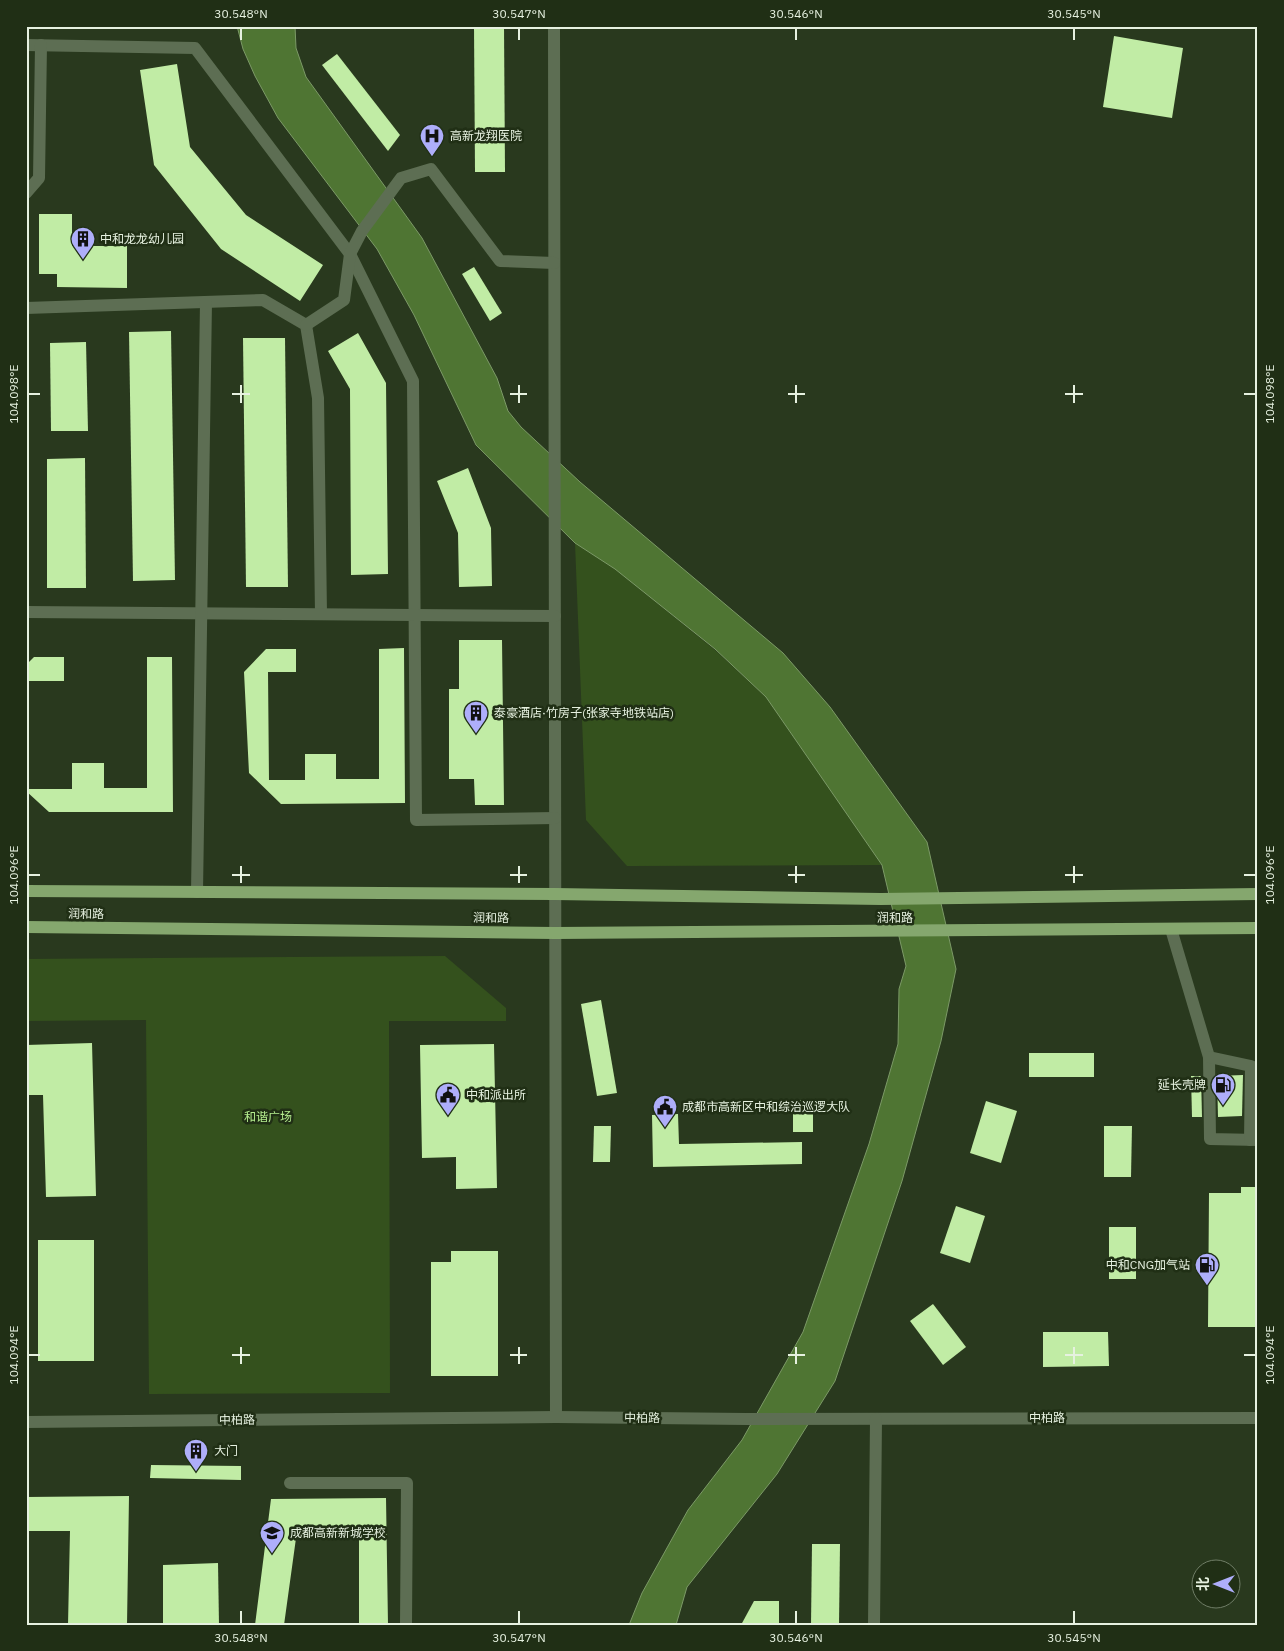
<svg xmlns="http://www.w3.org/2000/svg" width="1284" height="1651" viewBox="0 0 1284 1651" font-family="'IBM Plex Sans','Noto Sans SC',sans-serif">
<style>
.green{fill:#34511d}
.water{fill:#4f7533;stroke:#7c9a67}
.building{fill:#c1eca5}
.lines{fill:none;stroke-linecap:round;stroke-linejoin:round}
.minor{stroke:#5d6e53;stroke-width:12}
.major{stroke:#85a76e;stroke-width:12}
.ticks{fill:none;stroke:#e6f1e0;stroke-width:2}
.labels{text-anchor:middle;stroke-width:5;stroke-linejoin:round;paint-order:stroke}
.poi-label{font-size:12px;fill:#e6f1e0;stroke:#202f15;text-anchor:start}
.street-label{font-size:12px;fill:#e6f1e0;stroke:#202f15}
.park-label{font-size:12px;fill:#b5ed8f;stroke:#202f15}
.neatline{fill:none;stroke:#e6f1e0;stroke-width:2}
.ticks-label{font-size:12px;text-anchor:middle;fill:#e6f1e0}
</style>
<rect width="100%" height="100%" fill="#29391e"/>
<g class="green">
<polygon points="575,543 615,569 715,650 766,697 882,865 627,866 586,820"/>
<polygon points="445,956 506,1008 506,1021 389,1021 390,1393 149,1394 146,1020 26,1021 26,959"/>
</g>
<polygon class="water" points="237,26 295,26 296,48 306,77 422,238 497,378 508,411 521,427 580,482 783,653 830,707 927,842 956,969 941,1041 902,1181 835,1381 777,1474 687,1587 676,1625 629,1625 642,1593 688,1510 742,1440 803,1332 869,1144 898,1044 899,989 906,966 882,865 766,697 715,649 615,569 575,543 476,445 414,315 377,249 278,118 255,76 243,49"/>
<g class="building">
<polygon points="474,26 504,26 505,172 475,172"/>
<polygon points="1114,36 1183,48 1172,118 1103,107"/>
<polygon points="337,54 400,135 388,151 322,65"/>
<polygon points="177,64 190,147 246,215 323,265 300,301 221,249 154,165 140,70"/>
<polygon points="39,214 72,214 72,246 127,246 127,288 57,287 57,274 39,274"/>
<polygon points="474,267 502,313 490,321 462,274"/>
<polygon points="171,331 175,580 133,581 129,332"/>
<polygon points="358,333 386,383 388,574 351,575 350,389 328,351"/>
<polygon points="243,338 285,338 288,587 246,587"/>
<polygon points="86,342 88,431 51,431 50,343"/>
<polygon points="85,458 86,588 47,588 47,459"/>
<polygon points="468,468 491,528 492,586 459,587 458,533 437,481"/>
<polygon points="459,640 502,640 504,805 475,805 474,779 449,779 449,689 459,689"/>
<polygon points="404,648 405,803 281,804 249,773 244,672 266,649 296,649 296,672 268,672 269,780 305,780 305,754 336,754 336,779 379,779 379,649"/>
<polygon points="34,657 64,657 64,681 26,681 26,665"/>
<polygon points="147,657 172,657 173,812 49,812 26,791 26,789 72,789 72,763 104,763 104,788 147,788"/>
<polygon points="601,1000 617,1093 597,1096 581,1004"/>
<polygon points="92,1043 96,1196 46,1197 43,1095 26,1095 26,1045"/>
<polygon points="494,1044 497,1188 456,1189 456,1157 422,1158 420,1045"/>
<rect x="1029" y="1053" width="65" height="24"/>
<polygon points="1243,1075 1242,1116 1218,1117 1217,1076"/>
<polygon points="1191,1076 1201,1076 1202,1117 1192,1117"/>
<rect x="793" y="1100" width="20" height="32"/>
<polygon points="986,1101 1017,1111 1001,1163 970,1153"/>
<polygon points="678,1114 679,1144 802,1142 802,1164 653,1167 652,1115"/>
<polygon points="594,1126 611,1126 610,1162 593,1162"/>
<polygon points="1104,1126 1132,1126 1131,1177 1104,1177"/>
<polygon points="1241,1187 1258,1187 1258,1327 1208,1327 1209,1193 1241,1193"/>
<polygon points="956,1206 985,1216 970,1263 940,1253"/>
<rect x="1109" y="1227" width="27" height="52"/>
<rect x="38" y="1240" width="56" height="121"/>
<polygon points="451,1251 498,1251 498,1376 431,1376 431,1262 451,1262"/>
<polygon points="933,1304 966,1347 943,1365 910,1321"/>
<polygon points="1043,1332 1108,1332 1109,1366 1043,1367"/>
<polygon points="151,1465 241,1466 241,1480 150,1478"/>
<polygon points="129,1496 127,1625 68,1625 70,1531 26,1531 26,1497"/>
<polygon points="386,1498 388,1625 359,1625 359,1530 297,1531 284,1625 255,1625 271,1499"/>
<polygon points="812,1544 840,1544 839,1625 811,1625"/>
<polygon points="218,1563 219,1625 163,1625 163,1565"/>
<polygon points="754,1601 779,1601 779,1625 741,1625"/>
</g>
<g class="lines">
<g class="minor">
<polyline points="554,26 556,1417"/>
<polyline points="26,45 195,48 350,254 413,381 416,820 555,818"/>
<polyline points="26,193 39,178 41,45"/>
<polyline points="26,308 263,300 306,325 318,398 321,614"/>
<polyline points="306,325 344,300 350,254 362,231 401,178 431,169 500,261 554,263"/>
<polyline points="26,612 555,616"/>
<polyline points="197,892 206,302"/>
<polyline points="1171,929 1209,1057 1210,1139 1258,1140"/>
<polyline points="1209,1057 1251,1066 1250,1140"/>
<polyline points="26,1422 556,1417 746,1419 1258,1418"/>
<polyline points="290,1483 407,1483 406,1625"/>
<polyline points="874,1625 876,1419"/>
</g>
<g class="major">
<polyline points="26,891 555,894 881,899 1258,894"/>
<polyline points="26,927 555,933 1258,928"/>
</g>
</g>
<path class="ticks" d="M 241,28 L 241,40M 519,28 L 519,40M 796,28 L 796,40M 1074,28 L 1074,40M 241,385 L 241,403M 519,385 L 519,403M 796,385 L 796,403M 1074,385 L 1074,403M 28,394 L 40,394M 232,394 L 250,394M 510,394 L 527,394M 788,394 L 805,394M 1065,394 L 1083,394M 1244,394 L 1256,394M 241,866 L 241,883M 519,866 L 519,883M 796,866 L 796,883M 1074,866 L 1074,883M 28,875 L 40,875M 232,875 L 250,875M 510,875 L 527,875M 788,875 L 805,875M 1065,875 L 1083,875M 1244,875 L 1256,875M 241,1347 L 241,1364M 519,1347 L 519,1364M 796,1347 L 796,1364M 1074,1347 L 1074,1364M 28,1355 L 40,1355M 232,1355 L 250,1355M 510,1355 L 527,1355M 788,1355 L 805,1355M 1065,1355 L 1083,1355M 1244,1355 L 1256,1355M 241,1611 L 241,1624M 519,1611 L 519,1624M 796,1611 L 796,1624M 1074,1611 L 1074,1624"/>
<defs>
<symbol id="hospital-pin" viewBox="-11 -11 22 30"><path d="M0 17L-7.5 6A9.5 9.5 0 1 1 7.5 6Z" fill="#aeaefa" stroke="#202f15"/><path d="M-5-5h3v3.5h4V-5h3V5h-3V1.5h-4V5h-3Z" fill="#111"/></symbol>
<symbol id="building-pin" viewBox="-11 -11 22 30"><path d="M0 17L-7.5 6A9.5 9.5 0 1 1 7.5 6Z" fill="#aeaefa" stroke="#202f15"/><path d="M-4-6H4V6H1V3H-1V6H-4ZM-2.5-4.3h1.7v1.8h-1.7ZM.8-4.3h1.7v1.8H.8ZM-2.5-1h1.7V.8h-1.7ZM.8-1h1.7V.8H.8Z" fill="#111"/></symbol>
<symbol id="fuel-pin" viewBox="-11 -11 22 30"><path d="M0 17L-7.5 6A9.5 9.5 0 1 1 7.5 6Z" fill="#aeaefa" stroke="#202f15"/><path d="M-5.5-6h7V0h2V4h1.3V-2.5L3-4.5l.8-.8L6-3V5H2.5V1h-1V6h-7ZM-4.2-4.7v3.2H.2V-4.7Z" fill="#111"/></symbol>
<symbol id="civic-pin" viewBox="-11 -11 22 30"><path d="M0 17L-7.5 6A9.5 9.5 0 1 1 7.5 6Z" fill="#aeaefa" stroke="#202f15"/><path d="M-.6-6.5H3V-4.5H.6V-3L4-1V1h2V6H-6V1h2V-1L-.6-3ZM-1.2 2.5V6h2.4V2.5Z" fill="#111"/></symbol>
<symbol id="school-pin" viewBox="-11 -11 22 30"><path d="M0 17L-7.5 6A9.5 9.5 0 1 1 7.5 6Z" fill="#aeaefa" stroke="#202f15"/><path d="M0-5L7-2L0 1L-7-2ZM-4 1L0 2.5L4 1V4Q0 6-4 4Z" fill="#111"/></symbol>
</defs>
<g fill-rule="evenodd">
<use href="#hospital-pin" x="418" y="122" width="28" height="38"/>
<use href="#building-pin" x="69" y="225" width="28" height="38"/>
<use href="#building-pin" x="462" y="699" width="28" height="38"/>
<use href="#fuel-pin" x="1209" y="1071" width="28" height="38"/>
<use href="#civic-pin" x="434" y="1081" width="28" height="38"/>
<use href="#civic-pin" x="651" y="1093" width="28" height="38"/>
<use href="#fuel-pin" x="1193" y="1251" width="28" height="38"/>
<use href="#building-pin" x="182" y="1437" width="28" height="38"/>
<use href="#school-pin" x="258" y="1519" width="28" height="38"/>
</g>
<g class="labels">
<g class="poi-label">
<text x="450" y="140">高新龙翔医院</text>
<text x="100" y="243">中和龙龙幼儿园</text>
<text x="494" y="717">泰豪酒店·竹房子(张家寺地铁站店)</text>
<text x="1206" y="1089" text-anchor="end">延长壳牌</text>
<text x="466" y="1099">中和派出所</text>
<text x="682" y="1111">成都市高新区中和综治巡逻大队</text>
<text x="1190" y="1269" text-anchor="end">中和CNG加气站</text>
<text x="214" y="1455">大门</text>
<text x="290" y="1537">成都高新新城学校</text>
</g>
<g class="street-label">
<text transform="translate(86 914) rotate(1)" y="4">润和路</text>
<text transform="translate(491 918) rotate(1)" y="4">润和路</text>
<text x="895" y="922">润和路</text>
<text transform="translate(642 1418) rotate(1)" y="4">中柏路</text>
<text x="1047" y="1422">中柏路</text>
<text transform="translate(237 1420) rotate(-1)" y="4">中柏路</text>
</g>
<g class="park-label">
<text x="268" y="1121">和谐广场</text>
</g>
</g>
<rect width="1284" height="1651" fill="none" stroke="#202f15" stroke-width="55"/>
<g transform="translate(1216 1584) rotate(270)"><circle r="24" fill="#202f15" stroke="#6f7d66"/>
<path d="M0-4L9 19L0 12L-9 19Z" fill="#aeaefa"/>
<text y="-8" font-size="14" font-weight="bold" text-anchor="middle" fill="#e6f1e0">北</text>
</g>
<rect x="28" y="28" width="1228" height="1596" class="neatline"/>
<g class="ticks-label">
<text x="241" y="18">30.548°N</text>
<text x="519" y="18">30.547°N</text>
<text x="796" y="18">30.546°N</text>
<text x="1074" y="18">30.545°N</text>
<text transform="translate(1270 394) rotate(-90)" y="4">104.098°E</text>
<text transform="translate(14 394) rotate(-90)" y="4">104.098°E</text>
<text transform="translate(1270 875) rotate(-90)" y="4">104.096°E</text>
<text transform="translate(14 875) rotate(-90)" y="4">104.096°E</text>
<text transform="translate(1270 1355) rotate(-90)" y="4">104.094°E</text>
<text transform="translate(14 1355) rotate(-90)" y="4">104.094°E</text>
<text x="241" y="1642">30.548°N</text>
<text x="519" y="1642">30.547°N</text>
<text x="796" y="1642">30.546°N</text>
<text x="1074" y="1642">30.545°N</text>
</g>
</svg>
